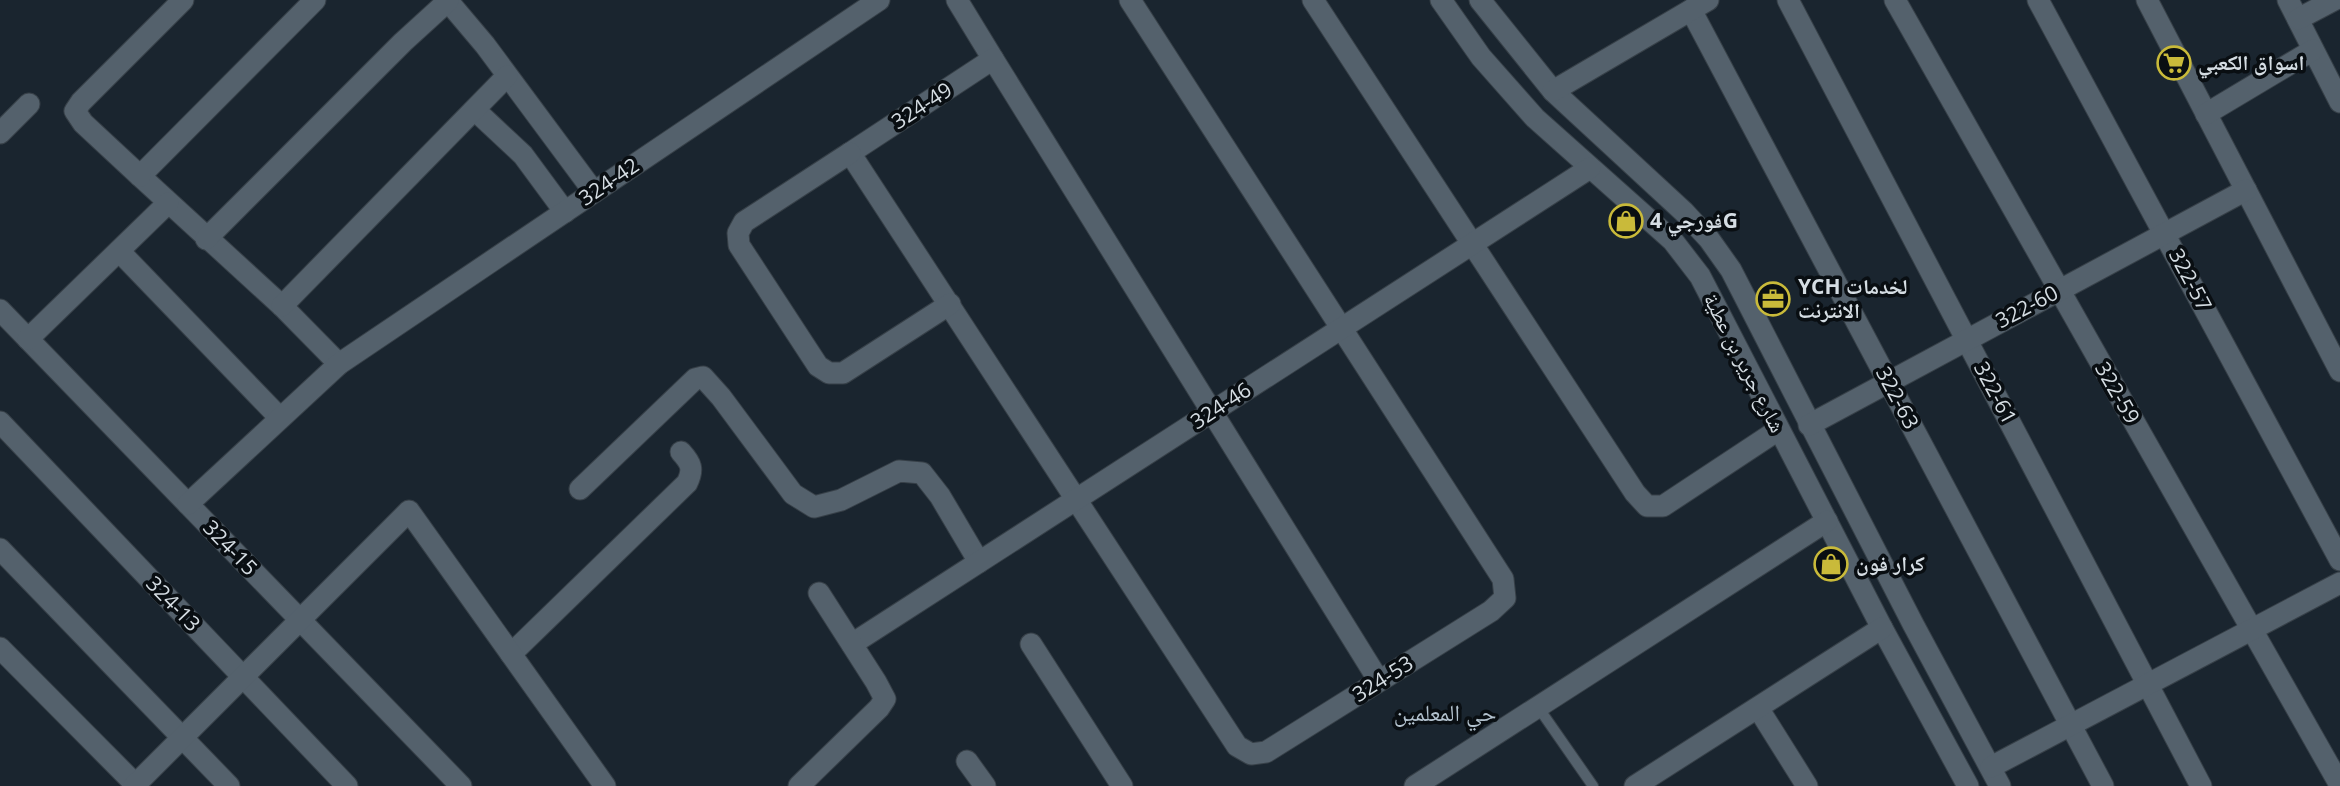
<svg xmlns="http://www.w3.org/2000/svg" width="2340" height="786" viewBox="0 0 2340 786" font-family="'Open Sans','Noto Naskh Arabic',sans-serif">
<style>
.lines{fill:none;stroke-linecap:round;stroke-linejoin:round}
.lane-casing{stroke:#374048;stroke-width:12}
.street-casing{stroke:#374048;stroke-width:23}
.lane{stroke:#54616c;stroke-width:10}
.street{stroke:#54616c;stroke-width:21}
.labels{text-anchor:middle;stroke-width:7;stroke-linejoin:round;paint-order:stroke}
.poi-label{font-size:21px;font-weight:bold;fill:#d5dde3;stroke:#090e12;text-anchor:start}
.street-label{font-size:21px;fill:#d5dde3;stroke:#090e12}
.neighbourhood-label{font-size:23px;fill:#b3c2ce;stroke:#090e12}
</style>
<rect width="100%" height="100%" fill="#1a252f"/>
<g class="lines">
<defs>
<polyline id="lane" points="1538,707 1593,786"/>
<g id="street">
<polyline points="315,0 140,176 282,306 339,364"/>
<polyline points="447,0 485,45 594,192"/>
<polyline points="957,0 993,59"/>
<polyline points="1130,0 1503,579 1505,598 1491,611 1266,752 1251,754 1237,746 850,153 993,59 1379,681"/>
<polyline points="1313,0 1635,493 1647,506 1663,506 1778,430"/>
<polyline points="1441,0 1481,57 1535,118 1673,241 1700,276 1882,628 1968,786"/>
<polyline points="1480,0 1553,91 1684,212 1709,239 1731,270 1913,624 2000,786"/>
<polyline points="1788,0 2201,786"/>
<polyline points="1895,0 2340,785"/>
<polyline points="2038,0 2340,560"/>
<polyline points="2147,0 2340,371"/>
<polyline points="2288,0 2340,102"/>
<polyline points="1691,10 2103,786"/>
<polyline points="2298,19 2334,0"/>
<polyline points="1553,91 1708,0"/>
<polyline points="476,111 523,155 565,212"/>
<polyline points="2206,114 2313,50"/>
<polyline points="0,133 29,104"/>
<polyline points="850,153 744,222 738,233 739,245 818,366 829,373 843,373 950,304"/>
<polyline points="140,176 83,123 75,111 81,102 183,0"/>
<polyline points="206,239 403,42 448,1"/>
<polyline points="119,251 280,418"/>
<polyline points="282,306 507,76"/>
<polyline points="0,310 461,786"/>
<polyline points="28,339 168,203"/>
<polyline points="0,422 347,786"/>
<polyline points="1809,425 2246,190"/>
<polyline points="580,489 695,379 703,377 721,397 793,494 814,507 841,500 899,471 922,473 940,496 979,562"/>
<polyline points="188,504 339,364 879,0"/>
<polyline points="0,549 229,786"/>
<polyline points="852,644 1590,168"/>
<polyline points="1031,644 1122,786"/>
<polyline points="0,648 137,786"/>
<path d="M 511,654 L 687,483 C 694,469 691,463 681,452"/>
<polyline points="1758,708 1807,786"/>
<polyline points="967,761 985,786"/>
<polyline points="1991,767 2340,583"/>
<polyline points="134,786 409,511 605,786"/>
<polyline points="799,786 879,708 885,699 876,682 819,593"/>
<polyline points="1415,786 1827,521"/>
<polyline points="1635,786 1882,628"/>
</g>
</defs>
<use href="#lane" class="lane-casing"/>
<use href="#street" class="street-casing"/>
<use href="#lane" class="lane"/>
<use href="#street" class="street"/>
</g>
<defs>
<symbol id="supermarket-ring" viewBox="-11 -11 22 22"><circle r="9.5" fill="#090e12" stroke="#c9ba3a" stroke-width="1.5"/><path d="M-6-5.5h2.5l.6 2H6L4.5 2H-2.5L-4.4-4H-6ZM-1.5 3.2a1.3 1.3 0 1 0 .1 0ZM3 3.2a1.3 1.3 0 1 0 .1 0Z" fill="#c9ba3a"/></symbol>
<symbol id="shop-ring" viewBox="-11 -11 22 22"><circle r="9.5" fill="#090e12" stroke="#c9ba3a" stroke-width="1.5"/><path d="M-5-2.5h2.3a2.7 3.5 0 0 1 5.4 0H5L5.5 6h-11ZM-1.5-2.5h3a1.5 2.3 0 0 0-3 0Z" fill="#c9ba3a"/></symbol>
<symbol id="office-ring" viewBox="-11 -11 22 22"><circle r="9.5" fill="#090e12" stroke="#c9ba3a" stroke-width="1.5"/><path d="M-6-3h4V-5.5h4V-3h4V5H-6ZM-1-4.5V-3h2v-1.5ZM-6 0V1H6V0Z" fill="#c9ba3a"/></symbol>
</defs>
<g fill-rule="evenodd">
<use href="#supermarket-ring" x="2155" y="44" width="38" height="38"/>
<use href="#shop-ring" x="1607" y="202" width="38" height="38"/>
<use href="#office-ring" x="1754" y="280" width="38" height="38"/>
<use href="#shop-ring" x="1812" y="545" width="38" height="38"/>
</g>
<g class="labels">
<g class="poi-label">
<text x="2198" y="70">اسواق الكعبي</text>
<text x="1650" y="228">فورجي 4G</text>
<text x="1798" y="294">YCH لخدمات<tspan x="1798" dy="24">الانترنت</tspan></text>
<text x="1856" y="571">كرار فون</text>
</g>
<g class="street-label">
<text transform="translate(922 106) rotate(-33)" y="7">324-49</text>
<text transform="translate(609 182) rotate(-34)" y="7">324-42</text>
<text transform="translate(2190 280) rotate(62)" y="7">322-57</text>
<text transform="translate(2027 307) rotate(-28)" y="7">322-60</text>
<text transform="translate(1744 363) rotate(63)" y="7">شارع جرير بن عطية</text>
<text transform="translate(1995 393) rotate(62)" y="7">322-61</text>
<text transform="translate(2117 393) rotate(60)" y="7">322-59</text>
<text transform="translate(1897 398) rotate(62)" y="7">322-63</text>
<text transform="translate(1221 406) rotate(-33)" y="7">324-46</text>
<text transform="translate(230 548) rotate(46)" y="7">324-15</text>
<text transform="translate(173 604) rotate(46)" y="7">324-13</text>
<text transform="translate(1383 679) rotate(-32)" y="7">324-53</text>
</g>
<g class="neighbourhood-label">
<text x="1445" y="721">حي المعلمين</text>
</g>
</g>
</svg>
